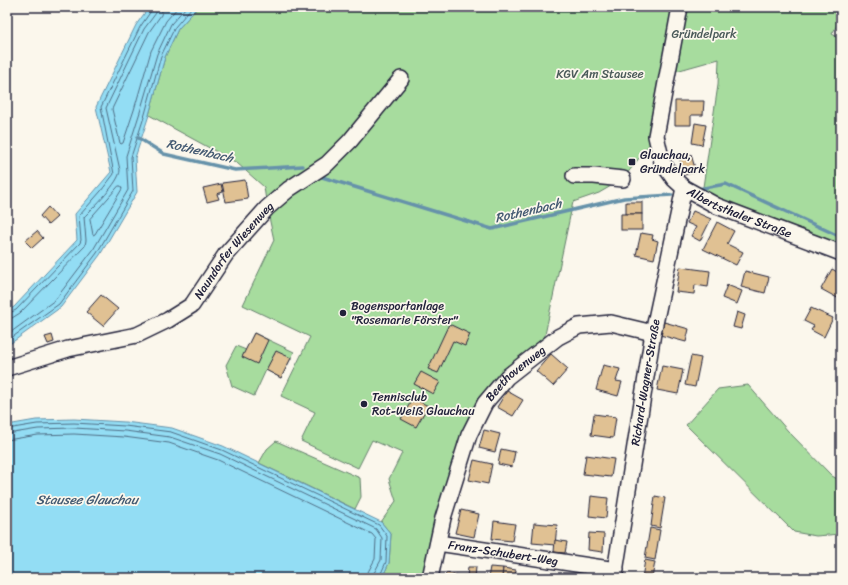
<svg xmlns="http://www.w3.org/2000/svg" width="848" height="585" viewBox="0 0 848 585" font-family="Sriracha,sans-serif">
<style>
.green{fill:#a7dc9e;stroke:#647f6c}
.water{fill:#93ddf4;stroke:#6692aa}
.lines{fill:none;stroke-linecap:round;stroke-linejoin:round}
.shore{stroke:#4f6d85;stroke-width:1}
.stream{stroke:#6692aa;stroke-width:3.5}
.building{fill:#e0c193;stroke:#22223b}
.minor-casing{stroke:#22223b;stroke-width:18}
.minor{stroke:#fbf7ec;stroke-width:15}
.poi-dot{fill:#22223b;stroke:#fbf7ec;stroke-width:1.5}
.labels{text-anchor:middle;stroke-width:3.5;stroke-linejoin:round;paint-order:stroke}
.park-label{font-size:12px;fill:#4a5a59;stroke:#fbf7ec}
.poi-label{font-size:12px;fill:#22223b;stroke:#fbf7ec;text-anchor:start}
.street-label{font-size:12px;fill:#22223b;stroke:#fbf7ec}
.water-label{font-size:13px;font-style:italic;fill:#445a72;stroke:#fbf7ec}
</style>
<rect width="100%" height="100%" fill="#fbf7ec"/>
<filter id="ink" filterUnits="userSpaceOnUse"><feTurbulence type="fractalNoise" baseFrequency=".025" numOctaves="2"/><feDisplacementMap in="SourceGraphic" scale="8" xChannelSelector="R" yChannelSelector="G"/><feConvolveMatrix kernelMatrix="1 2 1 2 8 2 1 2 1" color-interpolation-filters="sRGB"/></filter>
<g filter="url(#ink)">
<g class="green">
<polygon points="198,7 841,7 841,18 832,34 841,39 841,254 715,204 703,187 718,85 719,59 669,73 656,136 623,179 599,193 573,202 542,349 485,403 430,578 382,578 389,563 391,534 381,522 396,501 389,479 402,453 372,440 358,468 301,441 315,412 281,396 310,337 243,305 274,240 267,208 264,187 237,163 149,115 165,57 178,29"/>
<polygon points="254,333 294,352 281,378 266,370 254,396 232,386 226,365 236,346 246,350"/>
<polygon points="748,385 788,431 832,476 841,481 841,534 816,536 794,532 686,425 718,389"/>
<polygon points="276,441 360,478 361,497 355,509 259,463 267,449"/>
</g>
<g class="water">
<polygon points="149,7 198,7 178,29 165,57 149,115 135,158 137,192 100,255 61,307 7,346 7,311 14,307 77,240 75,214 111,172 96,107 136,25"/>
<polygon points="74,419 125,422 172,428 223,446 381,522 391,534 389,563 382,578 7,578 7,425 36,420"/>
</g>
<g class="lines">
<g class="shore">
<polyline points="163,7 161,15 149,32 112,109 120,143 121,144 123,143 134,110 151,51 166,21 178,7"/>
<polygon points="119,186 121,186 122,189 95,234 93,235 90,219"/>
<polyline points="7,314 16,310 80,243 81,240 79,216 101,191 114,174 101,107 140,27 151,11 152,7"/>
<path d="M 7,319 L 12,318 L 20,313 L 85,246 L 86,240 L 84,217 C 93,208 120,182 120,170 L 106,108 L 144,29 L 156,13 L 157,7"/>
<polyline points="7,335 55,300 93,250 128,190 126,156 140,112 157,54 171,24 186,7"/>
<polyline points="7,341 59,304 97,253 133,191 131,157 145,114 161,56 175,27 192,7"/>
<polyline points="7,429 37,424 74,423 125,426 171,432 222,450 379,525 387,536 386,562 379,578"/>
<polyline points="7,434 38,429 74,428 125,431 170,437 220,454 376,529 382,538 381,560 374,573 374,578"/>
<polyline points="7,440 38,435 74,434 124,437 169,443 218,460 372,534 376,539 375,559 368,572 368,578"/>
</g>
<g class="stream">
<polyline points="137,137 164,154 235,170 303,166"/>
<polyline points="322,177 492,229 624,198 672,195"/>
<polyline points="698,189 726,184 841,237"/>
</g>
</g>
<g class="building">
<polygon points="675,101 704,101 703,115 691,115 691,125 675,125"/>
<polygon points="695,123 706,125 702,145 692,143"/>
<polygon points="691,154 696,172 684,175 679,157"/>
<polygon points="245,180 248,199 226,202 222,183"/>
<polygon points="221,184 223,192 217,194 219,199 207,202 203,188"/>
<rect x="626" y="202" width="16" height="12"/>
<polygon points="48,207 57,217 48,225 40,216"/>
<polygon points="693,211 711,219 700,241 691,236 696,227 687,223"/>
<rect x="621" y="214" width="21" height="16"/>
<polygon points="717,222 734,231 727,244 743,252 736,265 703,249"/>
<polygon points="37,231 43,238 32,248 25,241"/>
<polygon points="641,233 653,235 652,239 658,241 654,259 636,255"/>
<polygon points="680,267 710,271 708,287 695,285 694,294 676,292"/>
<polygon points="832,269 841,274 841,300 821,289"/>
<polygon points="745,271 769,277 765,293 741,287"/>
<polygon points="727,285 742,291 737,304 722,298"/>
<polygon points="101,295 118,309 103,326 86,312"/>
<polygon points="811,308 833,318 824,337 811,330 814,326 804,321"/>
<polygon points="737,312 745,315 741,329 733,327"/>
<polygon points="664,322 689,329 686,342 660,335"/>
<polygon points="449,324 470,334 465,346 453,341 438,373 428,369"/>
<polygon points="254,333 268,340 257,364 242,357"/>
<polygon points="52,335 54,342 48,344 45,337"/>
<polygon points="276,351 291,358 281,378 266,370"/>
<polygon points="551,354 568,369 553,386 536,371"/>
<polygon points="691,356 701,358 695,387 685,385"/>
<polygon points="603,365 620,369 616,381 622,382 618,396 596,390"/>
<polygon points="662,366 683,370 678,394 657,390"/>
<polygon points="421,372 440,382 433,394 414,384"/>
<polygon points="507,391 523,400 513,416 497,407"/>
<polygon points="413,398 428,406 416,427 401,419"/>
<polygon points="594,414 616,417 613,438 591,435"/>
<polygon points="484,430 500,434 495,452 479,448"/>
<polygon points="501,449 515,452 512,467 498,464"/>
<polygon points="586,455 614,459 611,477 583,474"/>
<polygon points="474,460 492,464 488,484 469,480"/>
<polygon points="591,496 608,498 606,518 589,516"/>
<polygon points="655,496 665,498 660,528 651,526"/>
<polygon points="461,510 479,514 474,537 455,533"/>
<polygon points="494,521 515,524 512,541 492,539"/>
<polygon points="534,523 557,525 555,545 532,543"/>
<polygon points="650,528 660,530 655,560 645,558"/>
<polygon points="589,533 604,534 603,552 588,550"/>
<polygon points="555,540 567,542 565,553 554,552"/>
<polygon points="645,560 655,562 652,578 642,578"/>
<polygon points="468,567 476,567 475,578 467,578"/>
<polygon points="490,567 503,568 502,578 488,578"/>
<polygon points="503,568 516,570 515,578 502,578"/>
<polygon points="446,573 461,576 461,578 445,578"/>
<polygon points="540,574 563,576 562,578 539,578"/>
<polygon points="577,574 604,576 603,578 577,578"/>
</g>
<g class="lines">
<defs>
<g id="minor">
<path id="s1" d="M 680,7 L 656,136 L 662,162 L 674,179 L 684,188 L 717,206 L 841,253"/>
<polyline points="574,176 594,176 623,179"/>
<path id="s2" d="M 7,368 L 68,349 L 137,335 L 168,320 L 192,305 L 226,254 L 267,208 L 289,189 L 327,164 L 350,141 L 401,79"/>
<path id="s3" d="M 438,543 L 616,570"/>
<path id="s4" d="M 430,578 L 443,518 L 469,435 L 485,403 L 507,377 L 558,337 L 579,326 L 611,323 L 653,333"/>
<path id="s5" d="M 614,578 L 653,333 L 684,188"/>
</g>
</defs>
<use href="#minor" class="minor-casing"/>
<use href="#minor" class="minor"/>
</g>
</g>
<g class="poi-dot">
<rect x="628" y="158" width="8" height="8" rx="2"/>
<circle cx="343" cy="313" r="4"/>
<circle cx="364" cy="404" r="4"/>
</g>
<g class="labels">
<g class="park-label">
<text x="704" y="38">Gründelpark</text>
<text x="600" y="78">KGV Am Stausee</text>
</g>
<g class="poi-label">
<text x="640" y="159">Glauchau,<tspan x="640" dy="14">Gründelpark</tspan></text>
<text x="351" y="310">Bogensportanlage<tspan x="351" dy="14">"Rosemarie Förster"</tspan></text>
<text x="372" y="401">Tennisclub<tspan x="372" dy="14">Rot-Weiß Glauchau</tspan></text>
</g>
<g class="street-label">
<text dy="4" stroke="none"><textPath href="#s1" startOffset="253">Albertsthaler Straße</textPath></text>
<text dy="4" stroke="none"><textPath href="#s2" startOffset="266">Naundorfer Wiesenweg</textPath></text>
<text dy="4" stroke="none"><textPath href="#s4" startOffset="227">Beethovenweg</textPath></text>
<text dy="4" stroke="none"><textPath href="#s5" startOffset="198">Richard-Wagner-Straße</textPath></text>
<text dy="4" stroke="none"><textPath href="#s3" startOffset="66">Franz-Schubert-Weg</textPath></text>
</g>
<g class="water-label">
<text transform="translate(200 150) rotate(13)" y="5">Rothenbach</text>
<text transform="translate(528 210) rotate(-13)" y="5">Rothenbach</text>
<text x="87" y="504">Stausee Glauchau</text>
</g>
</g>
<rect width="848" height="585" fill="none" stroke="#fbf7ec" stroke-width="24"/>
<rect x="12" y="12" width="824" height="561" fill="none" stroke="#22223b" stroke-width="1.5" filter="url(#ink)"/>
</svg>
